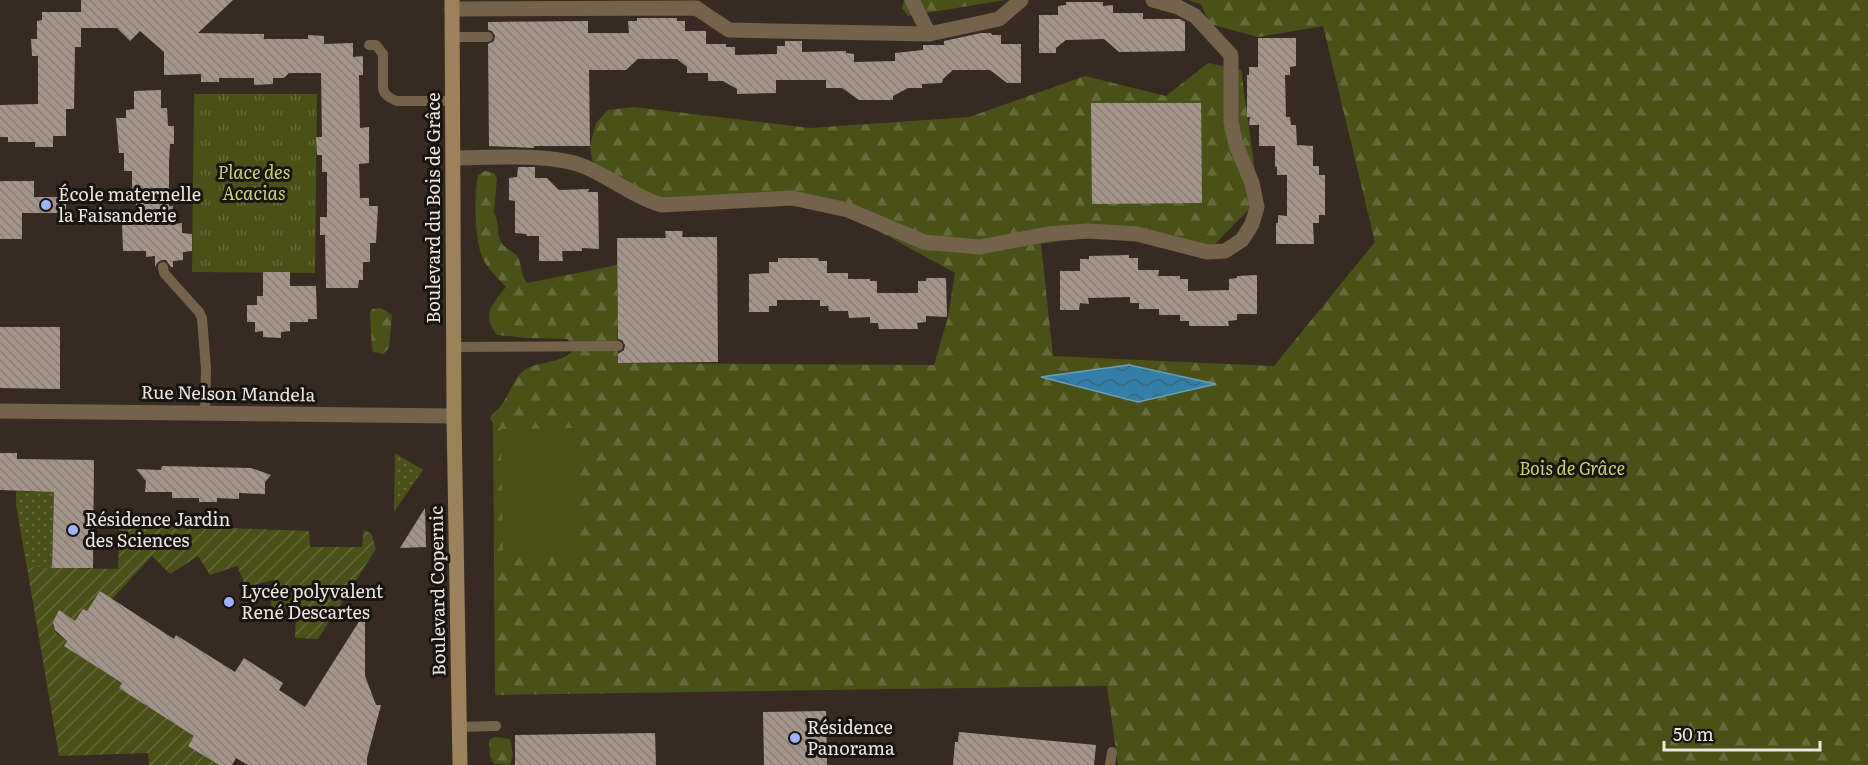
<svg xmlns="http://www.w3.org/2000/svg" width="1868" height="765" viewBox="0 0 1868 765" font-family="Literata,serif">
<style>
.grass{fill:url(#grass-dots)}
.forest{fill:url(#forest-firs)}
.park{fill:url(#park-tufts)}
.garden{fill:url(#garden-furrows)}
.pitch{fill:#4a5118}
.water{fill:url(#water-waves);stroke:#6b9eb8;stroke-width:1.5}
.building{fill:url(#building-back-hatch)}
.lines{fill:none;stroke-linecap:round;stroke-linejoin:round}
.lane{stroke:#74634a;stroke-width:10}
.street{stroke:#74634a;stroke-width:15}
.secondary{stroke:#9c8159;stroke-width:15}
.poi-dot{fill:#a1b3fd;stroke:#191410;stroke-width:2}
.labels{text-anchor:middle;stroke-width:6;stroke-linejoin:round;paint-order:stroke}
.park-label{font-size:18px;font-style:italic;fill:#c9d773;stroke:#191410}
.poi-label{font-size:18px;fill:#eee5e0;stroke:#191410;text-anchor:start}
.street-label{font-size:18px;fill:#eee5e0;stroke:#191410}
</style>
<defs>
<pattern id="grass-dots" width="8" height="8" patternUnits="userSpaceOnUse" patternTransform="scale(1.5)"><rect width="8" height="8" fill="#4a5118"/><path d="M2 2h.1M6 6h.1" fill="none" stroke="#646a39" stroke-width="1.8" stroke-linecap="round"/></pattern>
<pattern id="forest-firs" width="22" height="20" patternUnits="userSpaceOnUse" patternTransform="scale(1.5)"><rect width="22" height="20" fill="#4a5118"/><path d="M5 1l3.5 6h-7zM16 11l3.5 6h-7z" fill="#646a39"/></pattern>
<pattern id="park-tufts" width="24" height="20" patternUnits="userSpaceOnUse" patternTransform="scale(1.5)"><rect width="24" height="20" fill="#4a5118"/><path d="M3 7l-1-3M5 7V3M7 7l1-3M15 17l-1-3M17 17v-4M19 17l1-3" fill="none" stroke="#646a39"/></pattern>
<pattern id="garden-furrows" width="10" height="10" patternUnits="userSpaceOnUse" patternTransform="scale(1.5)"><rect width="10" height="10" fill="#4a5118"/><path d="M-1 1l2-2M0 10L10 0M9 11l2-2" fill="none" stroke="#646a39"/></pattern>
<pattern id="water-waves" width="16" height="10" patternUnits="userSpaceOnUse" patternTransform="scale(1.5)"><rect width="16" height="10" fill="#337fa7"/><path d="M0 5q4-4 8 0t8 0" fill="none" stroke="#3b687f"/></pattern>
<pattern id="building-back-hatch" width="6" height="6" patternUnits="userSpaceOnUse" patternTransform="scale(1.5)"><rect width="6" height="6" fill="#a4958a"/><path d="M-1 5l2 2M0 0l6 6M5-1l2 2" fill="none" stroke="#887d75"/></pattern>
</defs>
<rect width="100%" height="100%" fill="#362a21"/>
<g class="grass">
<polygon points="395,453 423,470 394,512"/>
<polygon points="16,491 54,492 52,568 27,567 16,505"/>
</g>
<g class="forest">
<polygon points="904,0 1005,0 908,16 902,8"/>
<path d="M 1188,0 L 1868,0 L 1868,765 L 1118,765 L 1107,686 L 495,695 L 493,423 L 490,419 L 492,414 C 507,405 509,385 522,372 C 536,360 560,365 574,350 L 570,342 L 567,339 L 527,338 L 497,335 C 481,315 492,304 506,287 C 498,278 489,270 484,261 C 474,243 474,195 478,175 L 485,171 L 494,173 L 497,178 L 494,213 C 500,222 496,230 500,240 C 503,248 512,250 517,256 C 523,265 520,275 527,283 L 617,265 L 618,363 L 934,365 L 948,317 L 955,273 L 833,206 L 792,198 L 662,205 L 603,175 L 592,160 L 590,146 L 596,123 L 608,110 L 634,107 L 810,128 L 969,117 L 1085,76 L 1166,96 L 1208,63 L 1241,70 L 1259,199 L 1212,247 L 1134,229 L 1041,244 L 1053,356 L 1274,366 L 1375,242 L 1323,26 L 1258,37 L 1210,24 L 1201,4 Z"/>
<polygon points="381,308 392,315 389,348 383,354 373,352 372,347 370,313 372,309"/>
<polygon points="495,737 510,739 513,754 510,765 494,764 490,756 489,740"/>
</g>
<polygon class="park" points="194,94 317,94 315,273 192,272"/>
<polygon class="garden" points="119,524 309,531 310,547 362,547 364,530 371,533 376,549 318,639 295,638 296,611 270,610 274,580 246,587 237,566 210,575 198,556 170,574 152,556 112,599 100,591 87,611 83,609 75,621 61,612 57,614 53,626 57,634 67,641 64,646 122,683 119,688 197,732 188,746 219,765 149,765 148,753 59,756 27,567 118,569"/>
<polygon class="pitch" points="574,428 575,553 503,554 501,429"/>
<polygon class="water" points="1128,365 1129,365 1216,384 1138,402 1041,377"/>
<g class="building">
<polygon points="81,0 233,0 198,33 264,34 264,39 308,39 308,35 324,36 324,44 353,43 353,57 363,56 363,75 359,75 360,128 369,127 369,163 359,164 360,198 369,198 369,206 378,206 376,243 370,243 370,262 363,262 363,280 359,280 358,288 326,288 325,235 320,235 320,217 327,217 327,172 322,172 322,155 317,155 316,137 322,137 321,73 289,73 284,78 273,78 273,84 254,85 254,78 219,78 219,82 201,82 201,74 164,75 164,52 140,31 130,41 117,28 81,28 81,47 75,47 74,109 66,109 66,136 53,136 53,147 35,147 35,142 8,142 8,137 0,137 0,105 38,104 38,56 32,56 31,39 37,39 37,21 42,20 42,12 81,12"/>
<polygon points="1066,2 1103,2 1103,6 1113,5 1113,13 1143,13 1143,19 1180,19 1185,22 1185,51 1119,52 1104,39 1066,40 1056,48 1056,53 1039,53 1039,15 1058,15 1058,6 1066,5"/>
<polygon points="637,18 677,18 677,21 685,21 685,31 706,31 706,44 726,44 726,47 735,47 735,55 777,54 777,46 785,46 785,41 802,41 802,52 846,51 846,53 854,54 854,62 895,61 895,53 923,50 923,45 944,45 944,41 981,33 991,33 992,35 1001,35 1001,44 1021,44 1021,83 1007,83 990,70 953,70 943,79 942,83 922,84 922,88 908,88 893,96 893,100 859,100 842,88 826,88 826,80 776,80 776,93 737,94 737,89 723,81 708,81 708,73 687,73 687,67 677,59 638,59 626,70 589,70 590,146 534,146 534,148 489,146 488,44 494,41 495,36 492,31 488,30 488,22 588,21 588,33 629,33 628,21 637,21"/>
<polygon points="1258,38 1296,38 1296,66 1290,67 1290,75 1285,75 1286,117 1290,117 1291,125 1296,125 1297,145 1313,146 1313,166 1319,166 1319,175 1325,175 1325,215 1319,215 1319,223 1313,223 1314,244 1276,244 1276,223 1278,223 1278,215 1287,216 1287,175 1277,175 1277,167 1275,166 1275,146 1259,146 1259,125 1249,125 1250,117 1247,117 1247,75 1249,75 1249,67 1258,67"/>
<polygon points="161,90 161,108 167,108 168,126 174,126 174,144 170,144 169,161 169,206 173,206 173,224 182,223 182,233 192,234 192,251 183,252 183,260 173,261 173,267 171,267 166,260 162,260 158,262 155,267 155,256 146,257 146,251 123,251 122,224 136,224 136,189 132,189 132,171 124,171 124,153 119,153 116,118 126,118 126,110 134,109 134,91"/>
<polygon points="1091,103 1201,103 1202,203 1092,204"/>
<polygon points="518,167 535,167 535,178 547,178 559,190 589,189 588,192 598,192 599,249 582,248 582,251 562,251 563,261 539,261 539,236 527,236 526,234 515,233 515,201 509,200 509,178 517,177"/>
<polygon points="0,181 34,181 34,197 66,197 66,213 22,213 22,239 0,239"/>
<polygon points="665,231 683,231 682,237 717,237 718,362 618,363 618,354 624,350 625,345 622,340 618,339 617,238 666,238"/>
<polygon points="1129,255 1129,258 1138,258 1138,270 1159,270 1158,276 1180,276 1180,279 1188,279 1188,291 1229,290 1229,279 1237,278 1237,276 1257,275 1257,314 1237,314 1237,320 1228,321 1229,326 1189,326 1189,321 1180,321 1180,315 1159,315 1159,309 1139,309 1139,303 1130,303 1130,297 1088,298 1089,304 1080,303 1079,310 1060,310 1060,271 1080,271 1080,259 1089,259 1089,256"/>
<polygon points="778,258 818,258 819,261 827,261 827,273 848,273 848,279 870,279 870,281 877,281 877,293 918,293 918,281 926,281 926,278 946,278 947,317 926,316 926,322 917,323 918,329 879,329 878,323 870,323 870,317 849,318 848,311 829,311 828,306 820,306 820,300 777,300 777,306 769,306 769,312 749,312 749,274 769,273 769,262 778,262"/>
<polygon points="263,272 290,272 290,286 316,286 317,319 308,319 308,322 290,322 290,331 281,332 281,338 263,337 263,331 255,332 255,322 247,322 247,305 257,305 257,296 263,296"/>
<polygon points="0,327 60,327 60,389 0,388"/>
<polygon points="0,453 17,453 17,459 94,460 93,568 52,568 54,492 0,490"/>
<polygon points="162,466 251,468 271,475 265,482 265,494 239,493 239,499 217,498 217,502 199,502 199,498 172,498 172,492 145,492 146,481 136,469 161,470"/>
<polygon points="425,508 426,547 400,548"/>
<polygon points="100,591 174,639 176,635 235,672 244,658 283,683 279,690 305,707 365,612 365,676 376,705 381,705 367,758 367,765 248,765 236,758 232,765 219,765 188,746 194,736 119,688 122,683 64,646 67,641 55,630 53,622 59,610 75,621 83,609 87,611"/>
<polygon points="826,711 827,765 764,765 763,712"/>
<polygon points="959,732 1096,745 1094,765 953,765 955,742 958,742"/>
<polygon points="655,733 656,765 515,765 515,735"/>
</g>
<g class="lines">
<g class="lane">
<polyline points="453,37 488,37"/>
<path d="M 369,45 L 376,45 L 383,54 L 383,89 C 385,96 390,98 397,101 L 453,101"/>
<polyline points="163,267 164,273 199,312 202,318 206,369 205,413"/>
<polyline points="454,347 618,346"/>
<polyline points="460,727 496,726"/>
<polyline points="1110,765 1112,752"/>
</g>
<g class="street">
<polyline points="912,0 929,34"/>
<polyline points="452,9 696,8 729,30 929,34 999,19 1021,0"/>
<path d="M 454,158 C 491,158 549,153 583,166 C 610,177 634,197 662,205 L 792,198 L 848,210 L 924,242 L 980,247 L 1048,234 L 1088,231 L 1137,234 L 1207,252 L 1225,251 L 1242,240 L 1252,224 L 1257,207 L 1252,183 L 1236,145 L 1231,122 L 1231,55 L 1195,16 L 1178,7 L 1153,0"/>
<polyline points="0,411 454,416"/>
</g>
<polyline class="secondary" points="452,0 454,416 460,765"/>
</g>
<g class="poi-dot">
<circle cx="46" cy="205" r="6"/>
<circle cx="73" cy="530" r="6"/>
<circle cx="229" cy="602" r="6"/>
<circle cx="795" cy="738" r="6"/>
</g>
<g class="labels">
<g class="park-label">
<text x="254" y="179">Place des<tspan x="254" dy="21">Acacias</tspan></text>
<text x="1572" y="475">Bois de Grâce</text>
</g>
<g class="poi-label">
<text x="58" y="201">École maternelle<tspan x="58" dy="21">la Faisanderie</tspan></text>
<text x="85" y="526">Résidence Jardin<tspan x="85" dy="21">des Sciences</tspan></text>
<text x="241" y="598">Lycée polyvalent<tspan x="241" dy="21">René Descartes</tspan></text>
<text x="807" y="734">Résidence<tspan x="807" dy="21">Panorama</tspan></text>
</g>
<g class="street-label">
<text transform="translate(434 208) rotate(-90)" y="6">Boulevard du Bois de Grâce</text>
<text transform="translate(228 394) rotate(1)" y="6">Rue Nelson Mandela</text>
<text transform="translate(438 591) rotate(-91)" y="6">Boulevard Copernic</text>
</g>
</g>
<path d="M1664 741v9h156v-9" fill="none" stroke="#eee5e0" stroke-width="3"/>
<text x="1673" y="741" font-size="18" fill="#eee5e0" stroke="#191410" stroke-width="4.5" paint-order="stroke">50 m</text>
</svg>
